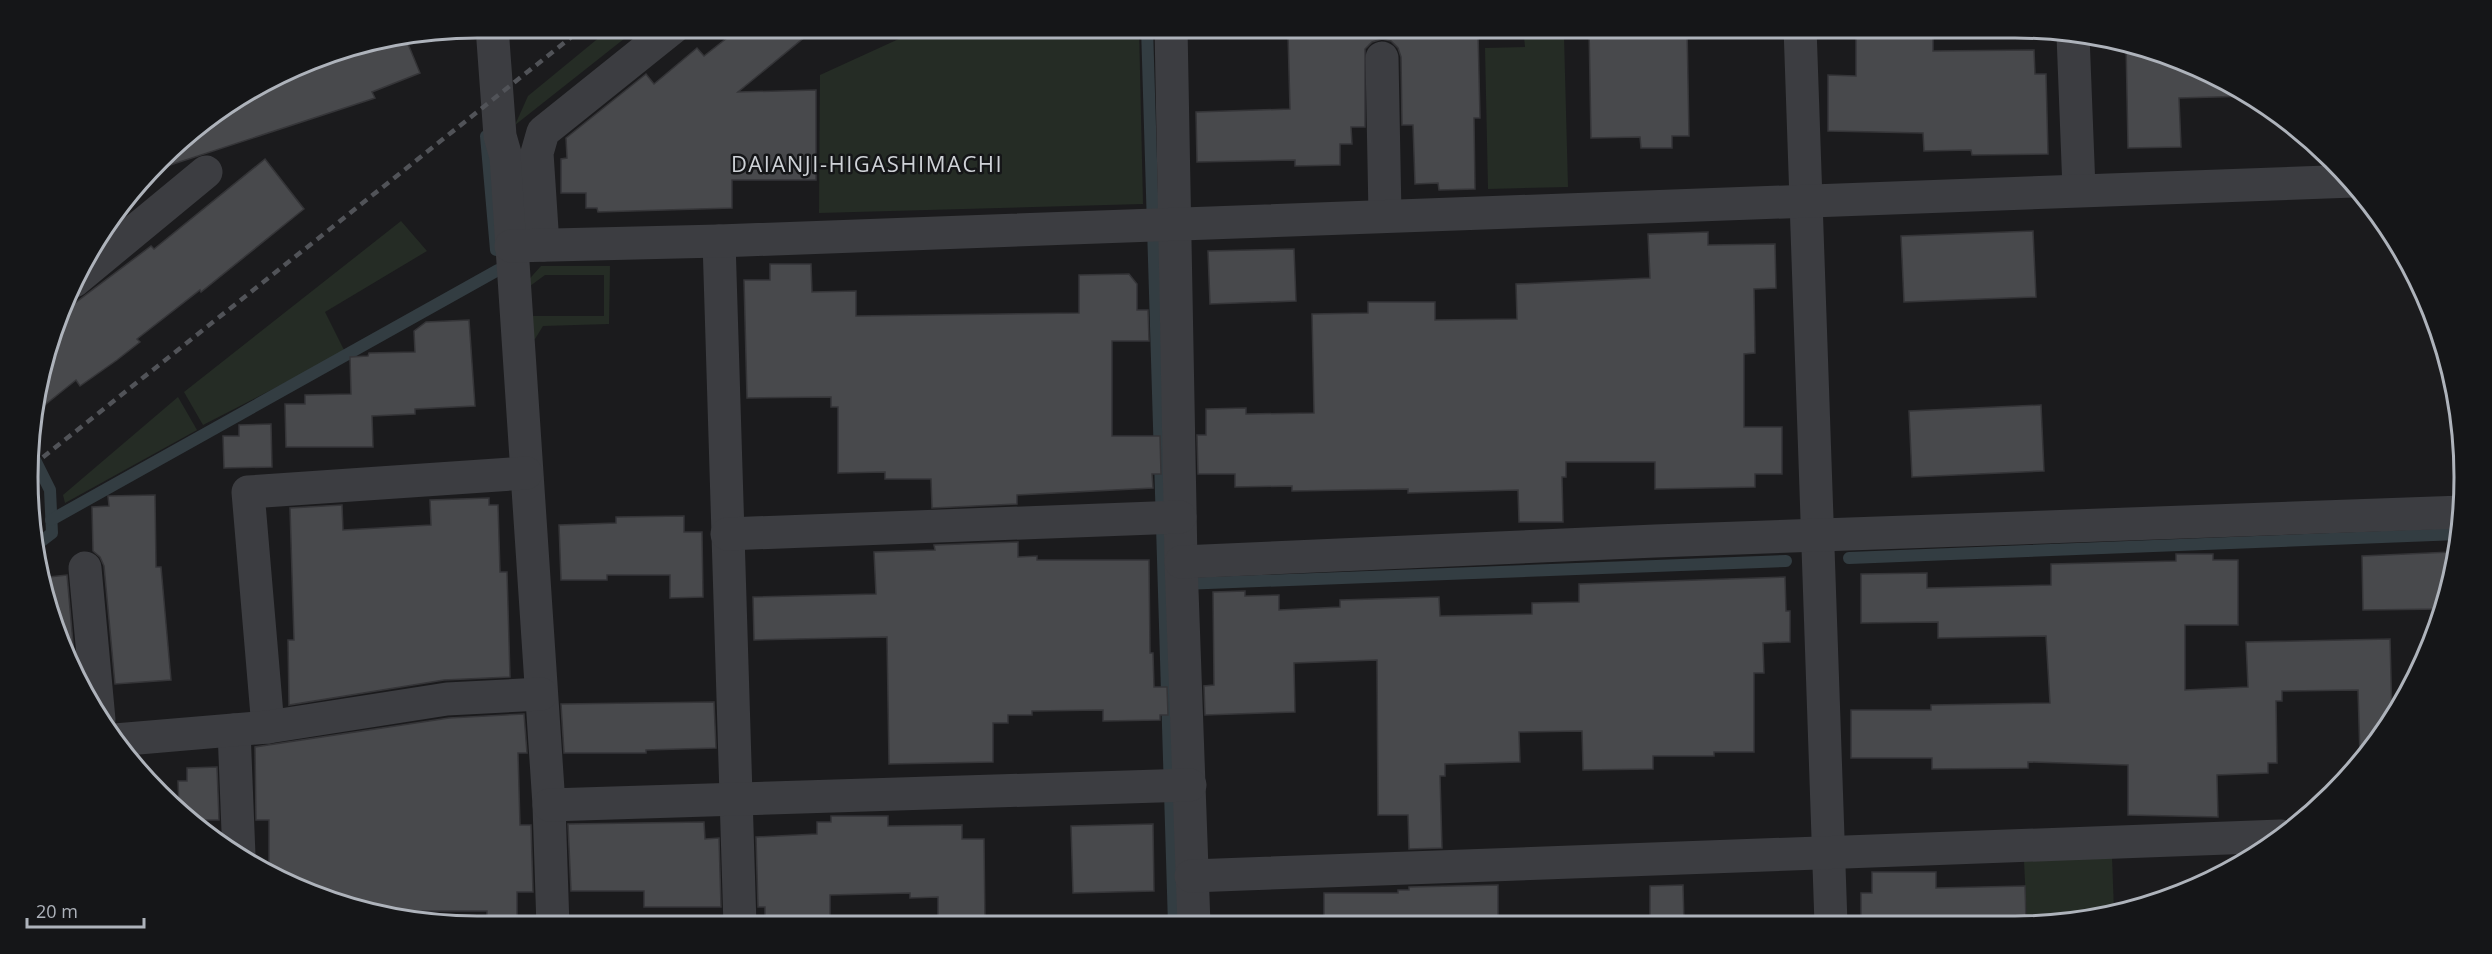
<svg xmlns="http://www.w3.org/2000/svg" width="2492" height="954" viewBox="0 0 2492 954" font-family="'Open Sans',sans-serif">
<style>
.green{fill:#252c25;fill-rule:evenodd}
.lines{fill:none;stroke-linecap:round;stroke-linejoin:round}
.stream{stroke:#333d42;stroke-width:12}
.building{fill:#48494c;stroke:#353538;stroke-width:1.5}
.minor{stroke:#3c3d41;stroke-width:33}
.rail{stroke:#515358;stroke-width:4.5;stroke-dasharray:8 6;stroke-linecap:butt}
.labels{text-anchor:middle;stroke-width:5;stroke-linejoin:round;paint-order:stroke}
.quarter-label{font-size:22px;letter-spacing:1.5px;fill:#cfd2d7;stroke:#151618}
.rim{fill:none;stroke:#aeb3bb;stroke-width:3}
</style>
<rect width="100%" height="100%" fill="#1b1b1d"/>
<g class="green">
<polygon points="612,27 639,27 515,125 528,96"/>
<polygon points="925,27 1139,27 1143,204 819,213 820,75"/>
<polygon points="1564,36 1568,187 1488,189 1485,48 1525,47 1524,37"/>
<polygon points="401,221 427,251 325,312 345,352 203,425 184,392"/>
<path d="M 541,266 L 610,266 L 609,324 L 543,326 L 535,339 L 528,340 L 524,285 ZM 545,275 L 604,275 L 604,316 L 532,316 L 530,286 Z"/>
<polygon points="178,397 197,430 65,503 63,495"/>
<polygon points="2112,857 2114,911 2074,923 2027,923 2024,861"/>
</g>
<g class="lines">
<g class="stream">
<polyline points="1147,27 1174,925"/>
<polyline points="486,136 496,250"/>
<polyline points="32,454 50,490 52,533 35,546"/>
<polyline points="51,520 498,270"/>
<polyline points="1849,558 2459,534"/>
<polyline points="1182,584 1786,561"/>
</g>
</g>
<g class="building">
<polygon points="741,27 817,27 738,92 816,90 816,180 732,180 732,208 598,212 597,208 586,208 586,193 561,193 561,159 567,158 566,138 646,74 654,84 697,48 704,56"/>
<polygon points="1589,27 1687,27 1689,136 1672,136 1672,148 1641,148 1640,137 1591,138"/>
<polygon points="1856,27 1933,27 1933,51 2034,50 2035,74 2046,74 2048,154 1972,155 1971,150 1924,151 1923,133 1828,131 1828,75 1856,76"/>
<polygon points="1478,32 1480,118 1474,118 1475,189 1439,190 1438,183 1415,184 1413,125 1402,125 1401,57 1398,48 1391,41 1382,39 1372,42 1365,49 1365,127 1351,127 1352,144 1340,144 1340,165 1295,166 1295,160 1197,162 1196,112 1290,109 1288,35 1413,37 1413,33"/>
<polygon points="406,39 420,73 372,92 375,98 155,170 181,138 252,87 332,51"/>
<polygon points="2126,42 2214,74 2250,96 2179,98 2181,147 2128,148"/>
<polygon points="265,159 304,209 201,292 200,290 137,339 140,342 117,360 80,386 76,380 31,416 51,332 59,315 151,246 154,249"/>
<polygon points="2033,231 2036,297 1904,302 1901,236"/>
<polygon points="1708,232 1708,245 1775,244 1776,288 1754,289 1755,353 1744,354 1744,427 1782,427 1782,474 1755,474 1755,487 1655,489 1655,462 1566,462 1566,477 1562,477 1563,522 1519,522 1518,490 1408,493 1408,489 1292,491 1292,486 1235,487 1235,474 1198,474 1197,435 1206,435 1206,409 1246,408 1246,414 1314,413 1312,314 1368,313 1368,302 1435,302 1435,320 1517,319 1516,284 1650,278 1648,234"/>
<polygon points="1294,249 1296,301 1210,304 1208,251"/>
<polygon points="770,264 811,264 812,292 856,291 856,316 1079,313 1079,275 1129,274 1137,284 1137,310 1148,310 1149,341 1112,341 1112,436 1160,436 1161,474 1152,474 1153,488 1017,495 1017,504 932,508 931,479 885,479 885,472 838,473 838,407 831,407 831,397 747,398 744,280 770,280"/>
<polygon points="469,320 475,406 415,409 415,414 372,416 373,447 286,447 285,404 305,404 305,395 351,394 350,357 368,356 369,353 415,352 414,331 426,322"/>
<polygon points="2041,405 2044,471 1912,477 1909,411"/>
<polygon points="271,424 272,467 224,468 223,436 239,436 239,425"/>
<polygon points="155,495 156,567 161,567 171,680 115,684 104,566 100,557 93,551 92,507 109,506 108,496"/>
<polygon points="489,498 489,505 498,505 500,572 507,572 510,677 444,680 289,705 288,640 294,640 290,508 342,505 343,530 431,525 430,500"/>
<polygon points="684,516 684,532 702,532 703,597 670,598 670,575 607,575 607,580 561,580 559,525 616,523 616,517"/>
<polygon points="1018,542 1018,557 1037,556 1037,560 1149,560 1150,653 1153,653 1154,687 1167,687 1168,715 1160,715 1160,720 1103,721 1103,710 1032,711 1032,715 1008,715 1008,723 993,723 993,762 889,764 887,637 754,640 753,597 876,594 874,552 935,550 934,545"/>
<polygon points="2451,552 2451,583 2443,609 2363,610 2362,556"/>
<polygon points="2176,554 2213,554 2213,560 2238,560 2238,625 2185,625 2185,690 2248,687 2246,642 2390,639 2392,718 2360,757 2358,690 2282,691 2282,701 2276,701 2277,763 2268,763 2268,773 2217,775 2218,817 2128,815 2128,765 2028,762 2028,768 1932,769 1932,758 1851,758 1851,710 1931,710 1931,705 2050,703 2046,636 1938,638 1938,622 1861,623 1861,574 1927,573 1927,588 2051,585 2051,564 2176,561"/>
<polygon points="67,575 76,677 61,649 39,578"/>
<polygon points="1785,577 1786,611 1790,611 1790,642 1763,643 1764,673 1754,673 1754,752 1714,752 1714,756 1653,756 1653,769 1583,770 1582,731 1519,732 1520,762 1445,764 1445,776 1440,776 1442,848 1409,849 1408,815 1378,815 1377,660 1294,663 1295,712 1205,715 1204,686 1214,685 1213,592 1245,591 1245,596 1279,595 1279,610 1340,607 1340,600 1439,597 1440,616 1532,614 1532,603 1579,602 1579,584"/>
<polygon points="714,702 716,748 646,750 646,753 564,753 561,704"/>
<polygon points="524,714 527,753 518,753 520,825 531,825 533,892 517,892 517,927 487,927 487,911 387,911 387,915 360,912 269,875 269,820 256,820 255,747 449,718"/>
<polygon points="217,767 219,820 190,820 179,808 178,781 187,781 187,768"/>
<polygon points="831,816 888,816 888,826 962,825 962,839 984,839 985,926 938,926 938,897 910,898 910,893 830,895 830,921 765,921 765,907 758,907 756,837 817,834 817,822 831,822"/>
<polygon points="704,822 705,839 719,838 721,907 644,907 644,891 571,891 568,824"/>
<polygon points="1153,824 1154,891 1073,893 1071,826"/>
<polygon points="1872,872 1936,872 1936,888 2025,886 2026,923 1861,924 1861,893 1872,893"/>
<polygon points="1498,885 1498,925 1324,925 1324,893 1398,893 1398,890 1409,890 1409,887"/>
<polygon points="1683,885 1684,924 1650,924 1650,886"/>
</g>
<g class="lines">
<g class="minor">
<polyline points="492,27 500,136 506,157 549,805 553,927"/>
<polyline points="1171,27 1181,562 1194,925"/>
<polyline points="1800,27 1831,924"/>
<polyline points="2073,35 2079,189"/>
<polyline points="1382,58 1385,215"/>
<polyline points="719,241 740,926"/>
<polyline points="543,245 537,153 543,132 674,27"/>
<polyline points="511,246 719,241 2354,181"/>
<polyline points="74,281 206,172"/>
<polyline points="727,534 1180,517"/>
<polyline points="1181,562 1655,541 2463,512"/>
<polyline points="85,568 99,720"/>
<polyline points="268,727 248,492 526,473"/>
<polyline points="234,730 239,856"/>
<polyline points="115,740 268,727 447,699 541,694"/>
<polyline points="549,805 1190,785"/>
<polyline points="1191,876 2281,836"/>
</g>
<polyline class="rail" points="32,466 584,27"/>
</g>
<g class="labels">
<g class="quarter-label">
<text x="867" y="172">DAIANJI-HIGASHIMACHI</text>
</g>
</g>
<path d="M0 0H2492V954H0ZM477 38H2015A439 439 0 0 1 2454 477V477A439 439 0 0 1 2015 916H477A439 439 0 0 1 38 477V477A439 439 0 0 1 477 38Z" fill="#151618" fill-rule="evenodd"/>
<path class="rim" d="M477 38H2015A439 439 0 0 1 2454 477V477A439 439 0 0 1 2015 916H477A439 439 0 0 1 38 477V477A439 439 0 0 1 477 38Z"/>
<path d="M27 918v9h117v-9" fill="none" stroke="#aeb3bb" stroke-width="3"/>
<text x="36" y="918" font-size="18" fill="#aeb3bb" stroke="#151618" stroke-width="4.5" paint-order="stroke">20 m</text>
</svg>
